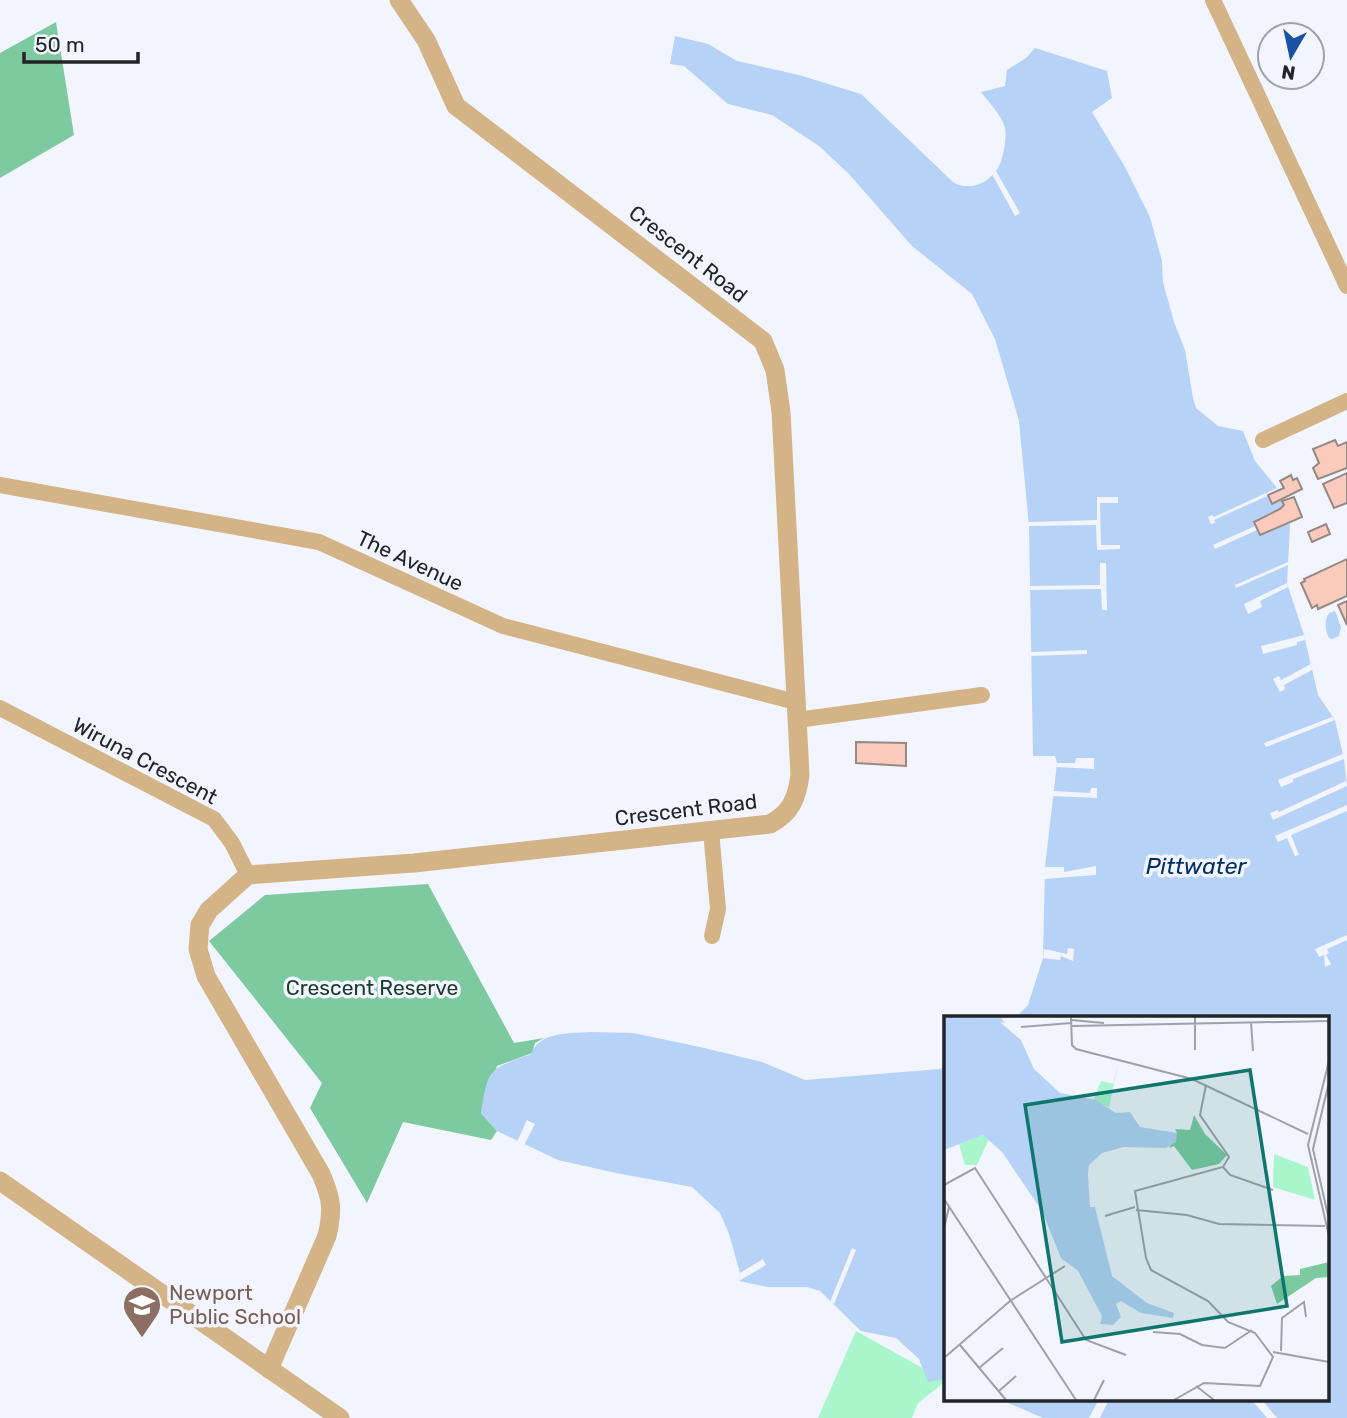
<svg xmlns="http://www.w3.org/2000/svg" width="1347" height="1418" viewBox="0 0 1347 1418" font-family="Rubik,sans-serif">
<style>
.green{fill:#a9f6cc}
.forest{fill:#7dcaa1}
.water{fill:#b6d2f6}
.pier{fill:#f2f5fe}
.building{fill:#facabd;stroke:#958985;stroke-width:2}
.lines{fill:none;stroke-linecap:round;stroke-linejoin:round}
.minor{stroke:#d4b386;stroke-width:16}
.tertiary{stroke:#d4b386;stroke-width:19}
.labels{text-anchor:middle;stroke-width:7;stroke-linejoin:round;paint-order:stroke}
.street-label{font-size:21px;fill:#232428;stroke:#f2f5fe}
.park-label{font-size:21px;fill:#183a29;stroke:#f2f5fe}
.education-label{font-size:21px;fill:#785e54;stroke:#f2f5fe;text-anchor:start}
.water-label{font-size:23px;font-style:italic;fill:#002f61;stroke:#f2f5fe}
.inset-river{fill:none;stroke:#b6d2f6;stroke-width:3.5}
.inset-road{fill:none;stroke:#9fa1a8;stroke-width:2}
.view{fill:#0f766e;fill-opacity:0.15;stroke:#0f766e;stroke-width:3.5}
.inset-edge{fill:none;stroke:#232428;stroke-width:3.5}
</style>
<rect width="100%" height="100%" fill="#f2f5fe"/>
<polygon class="green" points="856,1331 946,1381 918,1403 912,1418 818,1418"/>
<g class="forest">
<polygon points="56,22 74,135 0,178 0,53"/>
<polygon points="428,884 514,1043 544,1038 535,1043 532,1053 497,1066 481,1113 497,1131 491,1140 403,1122 367,1203 310,1108 322,1083 209,941 265,895"/>
</g>
<g class="water">
<path d="M 675,36 L 708,44 L 737,61 L 799,75 L 861,94 L 953,182 C 967,191 986,185 996,171 C 1003,162 1007,139 1005,128 C 1003,117 988,101 981,92 L 1005,86 L 1007,70 L 1026,58 L 1035,48 L 1107,71 L 1112,98 L 1092,112 L 1125,167 L 1150,217 L 1162,261 L 1163,282 L 1174,322 L 1185,350 L 1193,398 L 1196,408 L 1218,426 L 1243,431 L 1255,461 L 1277,488 L 1288,516 L 1290,526 L 1287,583 L 1304,635 L 1318,695 L 1335,720 L 1344,759 L 1347,786 L 1347,1418 L 1043,1418 L 999,1399 L 1328,1399 L 1328,1017 L 1016,1017 L 1028,1005 L 1043,958 L 1045,867 L 1057,763 L 1055,756 L 1033,756 L 1029,526 L 1019,421 L 995,339 L 972,294 L 912,246 L 849,174 L 819,146 L 772,115 L 728,104 L 684,66 L 670,64 Z"/>
<path d="M 1335,611 L 1341,627 L 1339,636 L 1332,639 L 1329,638 C 1325,629 1324,621 1329,613 Z"/>
<path d="M 590,1032 L 633,1033 L 700,1047 L 762,1062 L 805,1080 L 940,1069 L 946,1066 L 946,1379 L 928,1382 L 919,1359 L 896,1338 L 861,1331 L 820,1291 L 807,1287 L 768,1287 L 739,1281 L 740,1273 L 729,1234 L 720,1213 L 692,1187 L 616,1173 L 558,1160 L 497,1131 L 481,1113 C 488,1068 489,1069 531,1054 C 540,1031 568,1034 590,1032 Z"/>
</g>
<g class="pier">
<polygon points="996,171 1020,213 1015,216 992,174"/>
<polygon points="1277,488 1278,491 1214,520 1215,523 1211,524 1208,517 1212,515 1214,517"/>
<polygon points="1097,497 1118,497 1118,503 1100,503 1101,545 1120,545 1120,549 1097,550 1096,525 1029,526 1029,522 1097,520"/>
<polygon points="1286,512 1288,516 1215,549 1213,545"/>
<polygon points="1288,562 1288,565 1236,588 1235,585"/>
<polygon points="1100,563 1106,563 1107,610 1102,610 1101,589 1029,590 1029,586 1100,585"/>
<polygon points="1287,583 1288,587 1260,601 1262,607 1248,614 1244,604"/>
<polygon points="1304,635 1305,640 1297,642 1297,645 1263,654 1261,646"/>
<polygon points="1087,650 1087,654 1030,656 1030,652"/>
<polygon points="1311,664 1312,670 1284,685 1285,689 1280,692 1273,679 1279,676 1281,680"/>
<polygon points="1332,717 1335,720 1266,747 1264,743"/>
<polygon points="1343,754 1344,759 1293,779 1293,782 1281,787 1278,780"/>
<polygon points="1076,758 1094,758 1094,769 1057,767 1057,763 1075,763"/>
<polygon points="1346,781 1347,786 1273,820 1270,813 1278,810 1279,812"/>
<polygon points="1091,788 1097,788 1097,798 1052,796 1053,791 1090,793"/>
<polygon points="1347,805 1347,811 1291,835 1299,855 1295,856 1287,838 1278,842 1275,836"/>
<polygon points="1096,866 1096,875 1044,879 1045,867 1064,867 1064,872"/>
<polygon points="1347,935 1347,940 1327,949 1329,953 1326,955 1331,964 1325,967 1324,955 1319,957 1315,949"/>
<polygon points="1068,948 1074,949 1073,961 1061,956 1060,960 1043,958 1044,949 1067,954"/>
<polygon points="527,1120 535,1124 524,1145 517,1142"/>
<polygon points="852,1248 856,1250 834,1304 830,1302"/>
<polygon points="763,1259 766,1265 739,1281 740,1273"/>
<polygon points="1099,1399 1109,1399 1100,1418 1089,1418"/>
<polygon points="1251,1399 1261,1399 1277,1418 1267,1418"/>
</g>
<g class="building">
<polygon points="1335,440 1338,446 1347,442 1347,468 1318,479 1313,468 1319,463 1313,449"/>
<polygon points="1347,473 1347,503 1334,508 1323,484"/>
<polygon points="1291,475 1293,480 1297,478 1302,489 1272,504 1268,495 1284,488 1280,481"/>
<polygon points="1294,497 1302,517 1260,535 1254,522 1280,509 1284,505 1282,501"/>
<polygon points="1326,524 1330,534 1312,542 1308,532"/>
<polygon points="1347,559 1347,596 1318,609 1317,605 1312,608 1301,583 1305,581 1304,579"/>
<polygon points="1347,601 1347,625 1338,605"/>
<polygon points="856,742 906,743 906,766 856,763"/>
</g>
<g class="lines">
<g class="minor">
<polyline points="1213,0 1347,286"/>
<polyline points="1263,440 1347,401"/>
<polyline points="0,485 319,542 503,626 796,702"/>
<polyline points="0,708 214,819 232,843 248,875"/>
<polyline points="797,720 982,695"/>
<polyline points="711,831 718,909 712,936"/>
</g>
<g class="tertiary">
<polyline points="0,1181 340,1418"/>
<path d="M 269,1369 L 327,1236 C 333,1210 332,1199 321,1174 L 206,976 L 198,949 L 200,925 L 209,910 L 248,875 L 414,863 L 770,824 C 791,813 797,798 800,775 L 781,412 L 775,370 L 763,341 L 456,106 L 426,40 L 399,0"/>
</g>
</g>
<defs>
<symbol id="school-pin" viewBox="-11 -11 22 30"><path d="M0 17L-7.5 6A9.5 9.5 0 1 1 7.5 6Z" fill="#8d6e63" stroke="#f2f5fe"/><path d="M0-5L7-2L0 1L-7-2ZM-4 1L0 2.5L4 1V4Q0 6-4 4Z" fill="#fff"/></symbol>
</defs>
<g fill-rule="evenodd">
<use href="#school-pin" x="120" y="1283" width="44" height="60"/>
</g>
<g class="labels">
<g class="street-label">
<text transform="translate(688 254) rotate(38)" y="7">Crescent Road</text>
<text transform="translate(410 561) rotate(25)" y="7">The Avenue</text>
<text transform="translate(145 761) rotate(28)" y="7">Wiruna Crescent</text>
<text transform="translate(686 810) rotate(-7)" y="7">Crescent Road</text>
</g>
<g class="park-label">
<text x="372" y="995">Crescent Reserve</text>
</g>
<g class="education-label">
<text x="169" y="1300">Newport<tspan x="169" dy="24">Public School</tspan></text>
</g>
<g class="water-label">
<text x="1196" y="874">Pittwater</text>
</g>
</g>
<g transform="translate(944 1016)">
<rect width="385" height="385" fill="#f2f5fe"/>
<path d="M 174,48 L 165,91 L 149,85 L 157,65 L 169,68 ZM 39,119 L 45,123 L 33,149 L 21,149 L 15,128 ZM 330,138 L 364,151 L 371,184 L 329,171 Z" fill="#a9f6cc"/>
<path d="M 250,99 L 261,118 L 283,139 L 275,148 L 248,154 L 230,130 L 225,132 L 233,117 L 231,113 L 246,114 ZM 385,246 L 385,261 L 372,262 L 333,288 L 327,270 L 339,260 L 356,259 L 356,253 Z" fill="#7dcaa1"/>
<path d="M 0,1 L 80,1 L 57,2 L 61,7 L 56,6 L 77,24 L 90,53 L 116,77 L 152,84 L 172,97 L 186,96 L 196,111 L 233,117 L 232,126 L 222,132 L 180,131 L 158,137 L 145,149 L 144,158 L 146,191 L 151,191 L 168,260 L 203,287 L 230,297 L 229,302 L 197,297 L 177,285 L 172,288 L 177,301 L 169,309 L 156,308 L 158,300 L 134,255 L 117,242 L 98,195 L 58,136 L 39,119 L 0,134 Z" fill="#b6d2f6"/>
<path class="inset-river" d="M 21,1 L 38,15 L 59,14"/>
<path class="inset-road" d="M 127,1 L 128,29 L 132,33 L 248,63 L 364,118M 251,1 L 251,34M 127,4 L 160,7M 307,6 L 309,35M 128,10 L 385,5M 77,11 L 127,7M 385,45 L 364,129 L 385,220M 385,66 L 369,133 L 385,204M 279,151 L 286,159 L 329,174M 0,169 L 31,152 L 142,324 L 182,339M 0,183 L 132,384M 192,194 L 243,199 L 275,208 L 381,210M 161,200 L 191,191M 0,212 L 5,191M 209,316 L 236,318 L 258,329 L 281,332 L 308,314M 16,329 L 62,384M 337,335 L 338,302 L 360,286 L 362,301M 329,336 L 385,346M 0,342 L 66,285 L 121,250M 35,352 L 59,332M 252,370 L 270,384M 55,375 L 72,360M 150,384 L 160,364M 230,384 L 260,367 L 316,370 L 329,341 L 311,317 L 284,306 L 264,285 L 207,254 L 202,242 L 191,175 L 279,151 L 285,141 L 256,99 L 262,69"/>
<path class="view" d="M 306,54 L 343,290 L 118,326 L 81,89 Z"/>
<rect width="385" height="385" class="inset-edge"/>
</g>
<g transform="translate(1291 56) rotate(189)"><circle r="33" fill="#f2f5fe" stroke="#9fa1a8" stroke-width="2"/>
<path d="M0-5L12 26L0 18L-12 26Z" fill="#1952a3"/>
<text y="-10" font-size="19" font-weight="bold" text-anchor="middle" fill="#232428">N</text>
</g>
<path d="M24 52v10h114v-10" fill="none" stroke="#232428" stroke-width="3.5"/>
<text x="35" y="52" font-size="21" fill="#232428" stroke="#f2f5fe" stroke-width="5" paint-order="stroke">50 m</text>
</svg>
